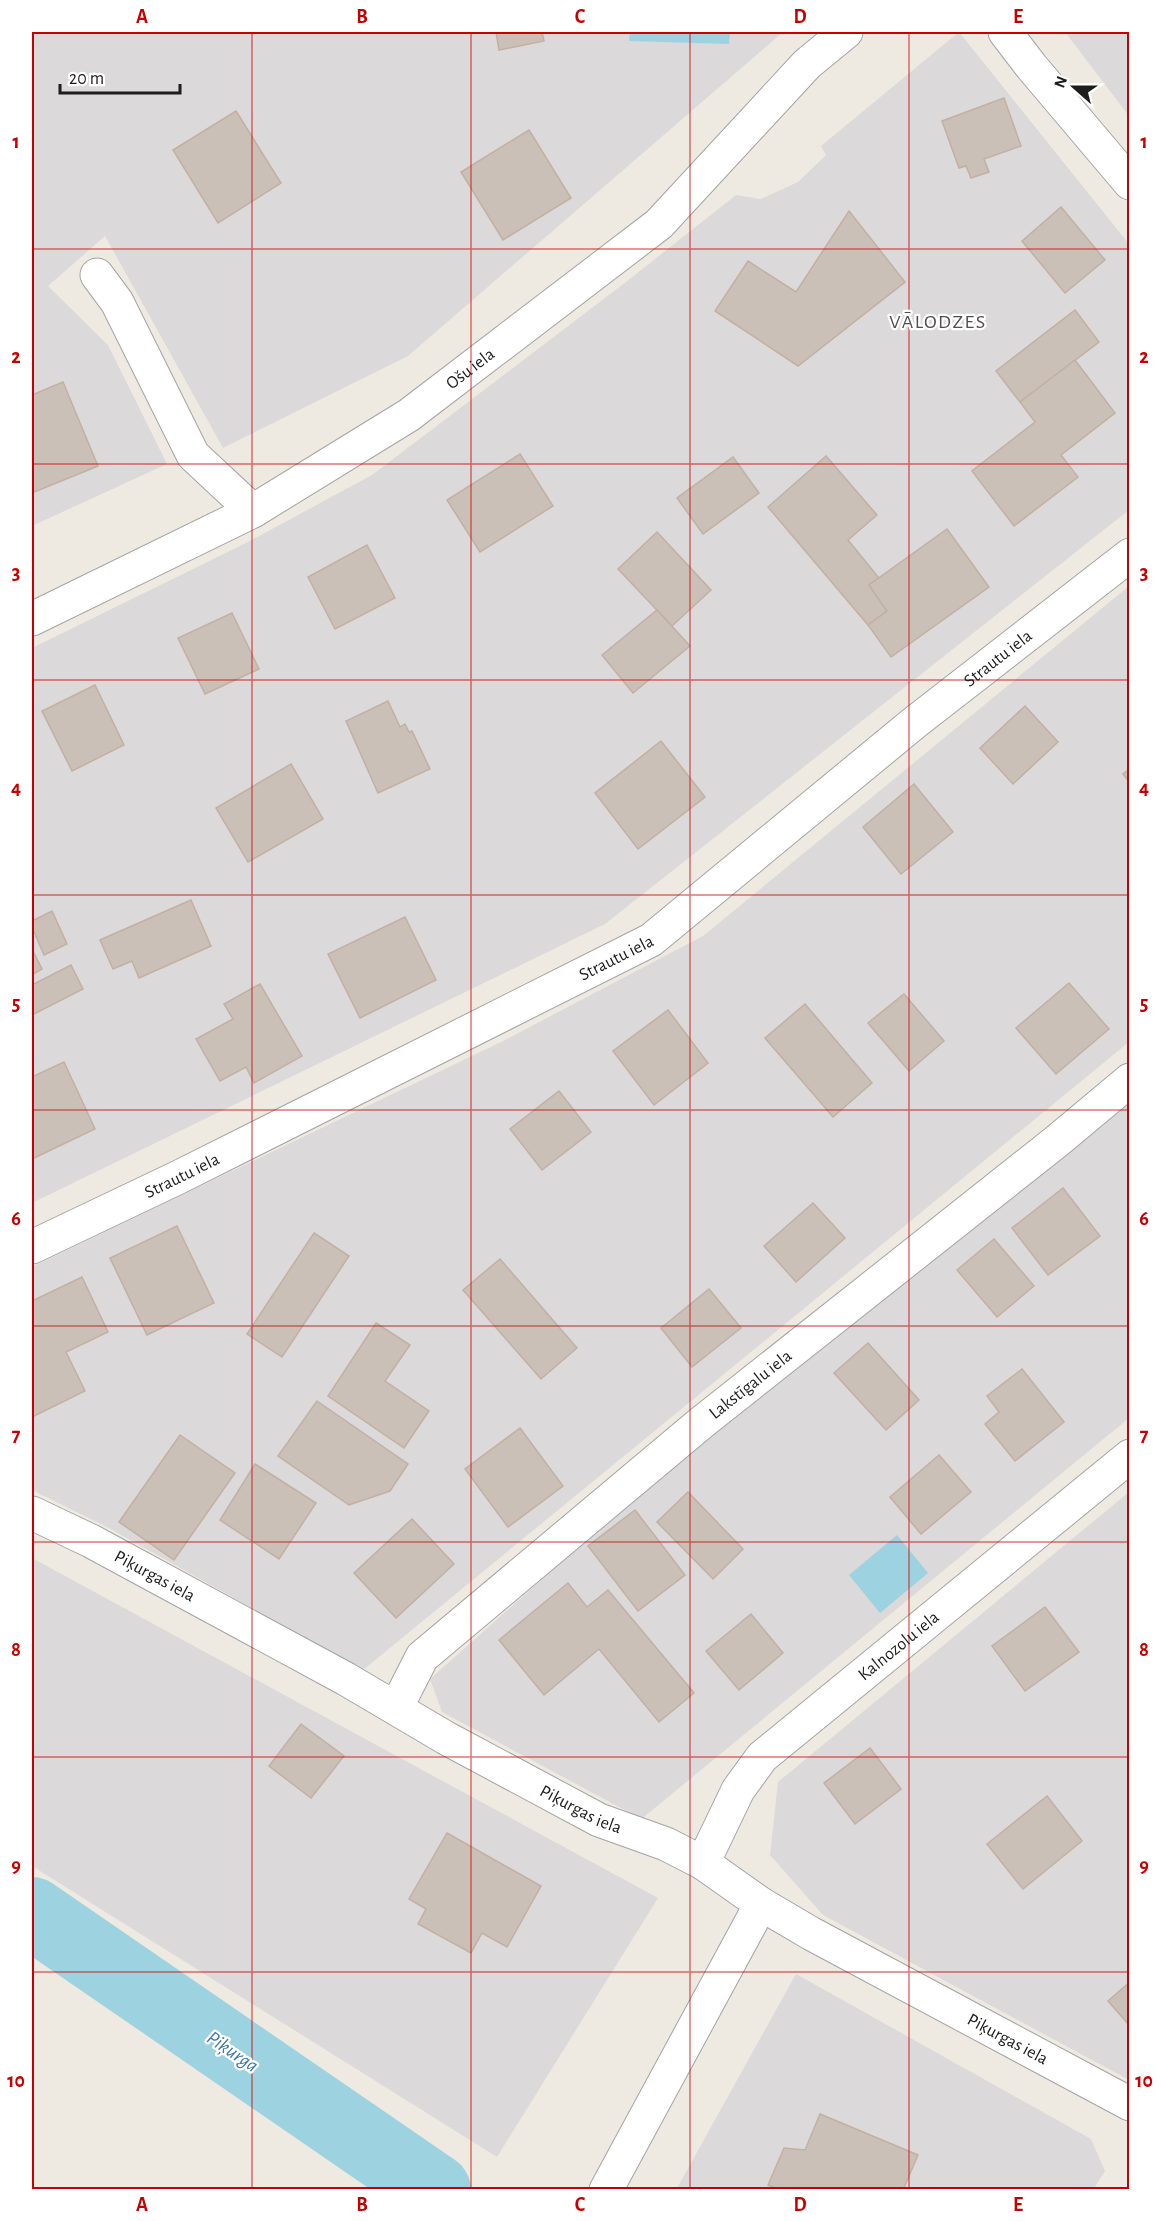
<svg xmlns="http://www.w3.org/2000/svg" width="1161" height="2221" viewBox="0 0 1161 2221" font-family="'Alegreya Sans',sans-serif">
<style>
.residential{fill:#dbd9d9}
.water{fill:#9dd2e1}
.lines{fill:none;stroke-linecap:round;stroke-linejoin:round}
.river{stroke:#9dd2e1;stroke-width:72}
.building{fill:#cbc0b7;stroke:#c2b0a2;stroke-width:1.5}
.minor-casing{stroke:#a4a4a4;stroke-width:35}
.minor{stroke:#fff;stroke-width:33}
.grid{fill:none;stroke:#c90001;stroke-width:1.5;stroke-opacity:0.55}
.labels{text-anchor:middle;stroke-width:4.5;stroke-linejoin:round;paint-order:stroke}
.street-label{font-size:18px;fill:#1d1d1d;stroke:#fff}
.neighbourhood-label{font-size:20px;letter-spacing:1.5px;fill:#505050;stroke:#fff}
.water-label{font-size:20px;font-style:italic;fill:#3e76ad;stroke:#fff}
.neatline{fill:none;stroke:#c90001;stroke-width:2}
.grid-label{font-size:20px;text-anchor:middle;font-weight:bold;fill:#c90001}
</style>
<rect width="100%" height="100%" fill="#efeae1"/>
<g class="residential">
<polygon points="32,32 783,32 408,356 223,448 105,236 48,286 108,345 167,464 32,526"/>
<polygon points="959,32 1129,244 1129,510 605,924 32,1203 32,648 246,543 372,475 626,282 736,195 761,199 798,182 826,155 821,146"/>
<polygon points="1065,32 1129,32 1129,116"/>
<polygon points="1129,586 1129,1042 363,1670 107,1527 32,1490 32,1267 503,1041 703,936"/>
<polygon points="1129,1100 1129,1418 639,1821 632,1814 442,1712 430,1679 639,1493"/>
<polygon points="1129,1492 1129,2080 823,1915 770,1855 778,1782"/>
<polygon points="32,1558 658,1898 497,2157 32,1866"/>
<polygon points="796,1974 1091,2139 1105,2171 1093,2190 676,2190"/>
</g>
<g class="water">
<polygon points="630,32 730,32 729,44 629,41"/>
<polygon points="897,1535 928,1573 880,1613 849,1575"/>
</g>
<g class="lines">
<polyline class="river" points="32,1913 435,2190"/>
</g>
<g class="building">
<polygon points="496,32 542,32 544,41 499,50"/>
<polygon points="1004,98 1021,146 984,159 989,172 971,178 966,166 959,168 942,121"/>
<polygon points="236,111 281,183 218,223 173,150"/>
<polygon points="529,130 571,198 503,240 461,172"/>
<polygon points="1061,207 1105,260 1065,293 1022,241"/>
<polygon points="849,211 905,282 798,366 715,311 748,261 796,292"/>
<polygon points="1075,310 1099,342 1020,402 996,371"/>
<polygon points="1075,360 1115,413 1061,455 1078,477 1014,526 972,471 1035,422 1020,402"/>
<polygon points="63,382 98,466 32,493 32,395"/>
<polygon points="520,454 553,506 480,552 447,500"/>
<polygon points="826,456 877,515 848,540 879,578 869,585 887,611 868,625 768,507"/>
<polygon points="733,457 759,493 703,534 677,498"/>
<polygon points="947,529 989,587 891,657 868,625 887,611 869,585"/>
<polygon points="657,532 711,590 672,626 618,569"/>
<polygon points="367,545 395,598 335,629 308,577"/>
<polygon points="657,610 690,646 633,693 602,655"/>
<polygon points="232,613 259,669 205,694 178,638"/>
<polygon points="95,685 124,745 72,771 42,711"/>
<polygon points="388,701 400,727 405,724 409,732 412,731 430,769 378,793 346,721"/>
<polygon points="1025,706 1058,742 1013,784 980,748"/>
<polygon points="661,741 705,797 638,849 595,793"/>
<polygon points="291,764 323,819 248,862 216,808"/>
<polygon points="1130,769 1130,783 1123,774"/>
<polygon points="914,784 953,832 901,874 863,827"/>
<polygon points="191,900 211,946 139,978 132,961 113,969 100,940"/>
<polygon points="52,911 67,944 44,955 32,927 32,921"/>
<polygon points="405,917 436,980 360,1018 328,954"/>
<polygon points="32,949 42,969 32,975"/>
<polygon points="71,965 83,989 32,1015 32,985"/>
<polygon points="1069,983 1109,1029 1056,1074 1016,1028"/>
<polygon points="260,984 302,1056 254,1083 246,1067 220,1081 196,1039 233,1019 224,1004"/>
<polygon points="904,994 944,1041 909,1071 868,1023"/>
<polygon points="805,1004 872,1083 833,1117 765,1038"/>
<polygon points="668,1010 708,1063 654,1105 613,1051"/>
<polygon points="64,1062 95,1129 32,1159 32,1077"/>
<polygon points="559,1091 591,1132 542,1170 510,1129"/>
<polygon points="1063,1188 1100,1236 1048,1275 1012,1228"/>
<polygon points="813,1203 845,1238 796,1282 764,1246"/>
<polygon points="177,1226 214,1303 147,1335 110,1258"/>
<polygon points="314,1233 349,1256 282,1357 247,1334"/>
<polygon points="994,1239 1034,1286 997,1317 957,1270"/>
<polygon points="500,1259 577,1348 541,1379 463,1290"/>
<polygon points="82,1277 108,1332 66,1352 85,1391 32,1417 32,1301"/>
<polygon points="709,1289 741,1328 692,1367 661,1328"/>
<polygon points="376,1323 410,1345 385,1381 429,1411 404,1448 328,1396"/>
<polygon points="868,1343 919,1400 886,1430 834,1373"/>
<polygon points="1022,1369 1064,1422 1015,1461 985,1424 999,1412 987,1396"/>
<polygon points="317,1401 408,1464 390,1491 349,1505 278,1456"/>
<polygon points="520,1428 563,1486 508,1527 465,1469"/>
<polygon points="180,1435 235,1473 174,1560 119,1522"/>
<polygon points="939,1455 971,1492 921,1534 890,1497"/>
<polygon points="255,1464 316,1503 279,1559 220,1520"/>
<polygon points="688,1492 743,1549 713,1579 657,1522"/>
<polygon points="635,1510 685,1575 638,1611 588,1546"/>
<polygon points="412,1519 454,1564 396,1618 354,1573"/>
<polygon points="568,1583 587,1607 608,1590 694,1693 659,1722 599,1649 544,1695 499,1640"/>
<polygon points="1045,1607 1079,1652 1025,1691 992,1646"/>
<polygon points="751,1614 783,1653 739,1690 706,1651"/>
<polygon points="301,1724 344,1756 311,1798 269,1766"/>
<polygon points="870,1748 901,1789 855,1824 824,1783"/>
<polygon points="1047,1796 1082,1841 1023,1889 987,1844"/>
<polygon points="447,1833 541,1886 507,1947 482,1933 471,1953 418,1924 426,1909 409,1899"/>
<polygon points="1130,1982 1130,2026 1108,2001"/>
<polygon points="820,2114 918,2155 903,2190 780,2190 768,2185 784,2148 805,2150"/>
</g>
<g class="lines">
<defs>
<g id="minor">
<polyline points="1005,32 1031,66 1130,183"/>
<polyline points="97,275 117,302 193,455 253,511"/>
<path id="s1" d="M 32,619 L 253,511 L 409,415 L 659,224 L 807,64 L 846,32"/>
<path id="s2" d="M 32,1247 L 179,1177 L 651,940 L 914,723 L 1130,555"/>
<path id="s3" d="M 32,1513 L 91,1541 L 346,1679 L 446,1738 L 599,1820 L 666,1844 L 703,1863 L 761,1904 L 812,1934 L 1130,2104"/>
<path id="s4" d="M 396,1708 L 422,1657 L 701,1423 L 1057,1141 L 1130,1080"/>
<path id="s5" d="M 703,1863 L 738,1790 L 762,1757 L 1130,1456"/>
<polyline points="606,2190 761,1904"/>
</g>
</defs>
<use href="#minor" class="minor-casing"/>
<use href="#minor" class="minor"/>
</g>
<path class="grid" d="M 252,32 L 252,2190M 471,32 L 471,2190M 690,32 L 690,2190M 909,32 L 909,2190M 32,249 L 1130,249M 32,464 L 1130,464M 32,680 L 1130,680M 32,895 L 1130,895M 32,1110 L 1130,1110M 32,1326 L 1130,1326M 32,1542 L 1130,1542M 32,1757 L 1130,1757M 32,1972 L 1130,1972"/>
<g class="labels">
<g class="street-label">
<text dy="6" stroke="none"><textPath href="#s1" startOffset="506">Ošu iela</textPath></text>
<text dy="6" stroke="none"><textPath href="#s2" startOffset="1138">Strautu iela</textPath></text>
<text dy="6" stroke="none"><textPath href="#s2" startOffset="652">Strautu iela</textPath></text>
<text dy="6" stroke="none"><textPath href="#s2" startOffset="166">Strautu iela</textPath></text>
<text dy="6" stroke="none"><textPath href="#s4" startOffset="484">Lakstīgalu iela</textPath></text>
<text dy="6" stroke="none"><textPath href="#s3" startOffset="138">Piķurgas iela</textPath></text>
<text dy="6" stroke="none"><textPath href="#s5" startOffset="298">Kalnozolu iela</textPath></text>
<text dy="6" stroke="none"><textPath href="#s3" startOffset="624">Piķurgas iela</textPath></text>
<text dy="6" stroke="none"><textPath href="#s3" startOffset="1110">Piķurgas iela</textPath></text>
</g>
<g class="neighbourhood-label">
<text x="938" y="328">VĀLODZES</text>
</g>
<g class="water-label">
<text transform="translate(233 2051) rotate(34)" y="7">Piķurga</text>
</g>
</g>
<rect width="1161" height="2221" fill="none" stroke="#ffffff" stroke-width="66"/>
<g transform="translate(1074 87) rotate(291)" stroke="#ffffff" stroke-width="4.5" paint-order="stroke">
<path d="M0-4.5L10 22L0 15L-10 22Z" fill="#1d1d1d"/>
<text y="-9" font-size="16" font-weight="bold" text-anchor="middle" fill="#1d1d1d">N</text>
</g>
<path d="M60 84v9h120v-9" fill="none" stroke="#1d1d1d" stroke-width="3"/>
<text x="69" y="84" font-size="18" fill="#1d1d1d" stroke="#ffffff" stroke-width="4.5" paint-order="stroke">20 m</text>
<rect x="33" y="33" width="1095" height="2155" class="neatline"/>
<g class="grid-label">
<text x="142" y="23">A</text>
<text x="362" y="23">B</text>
<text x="580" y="23">C</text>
<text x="800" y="23">D</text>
<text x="1018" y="23">E</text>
<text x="16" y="148">1</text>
<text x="1144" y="148">1</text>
<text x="16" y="363">2</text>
<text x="1144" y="363">2</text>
<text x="16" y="579">3</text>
<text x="1144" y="579">3</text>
<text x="16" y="794">4</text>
<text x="1144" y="794">4</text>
<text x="16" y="1010">5</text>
<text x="1144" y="1010">5</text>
<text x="16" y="1225">6</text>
<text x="1144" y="1225">6</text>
<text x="16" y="1441">7</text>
<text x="1144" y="1441">7</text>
<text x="16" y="1656">8</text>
<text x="1144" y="1656">8</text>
<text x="16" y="1872">9</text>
<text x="1144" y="1872">9</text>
<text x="16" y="2087">10</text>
<text x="1144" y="2087">10</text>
<text x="142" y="2211">A</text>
<text x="362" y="2211">B</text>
<text x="580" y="2211">C</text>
<text x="800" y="2211">D</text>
<text x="1018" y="2211">E</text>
</g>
</svg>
